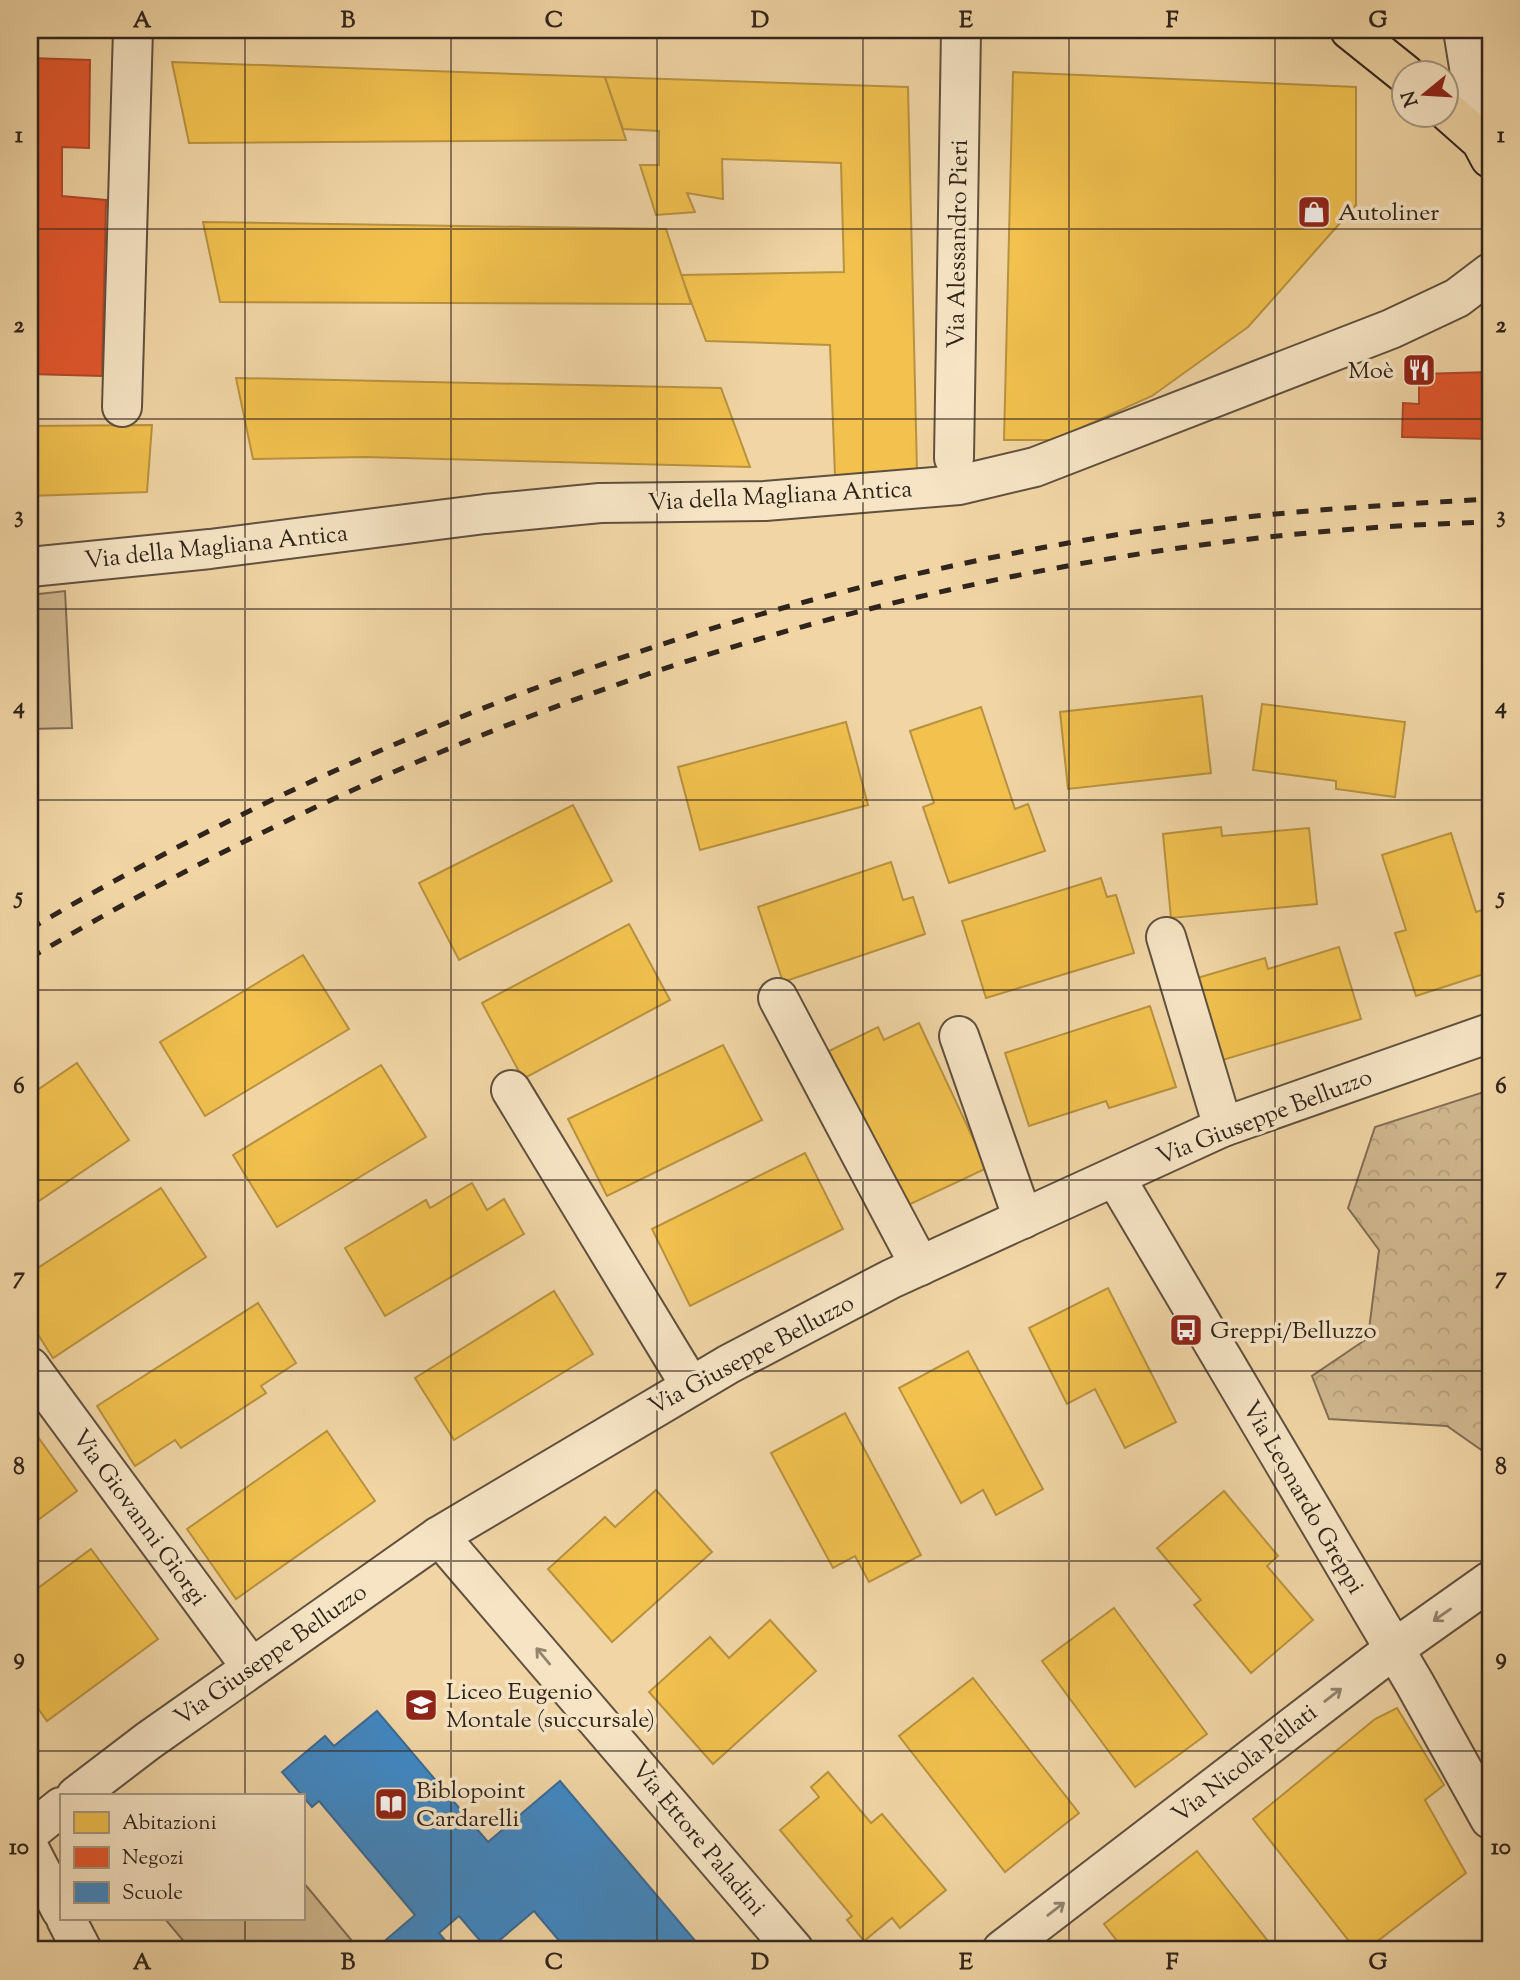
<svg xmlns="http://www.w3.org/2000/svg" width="1520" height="1980" viewBox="0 0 1520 1980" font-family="'Sorts Mill Goudy',serif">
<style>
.forest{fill:url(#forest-crowns);stroke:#806e56;stroke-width:2}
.green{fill:#d0b78e;stroke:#806e56;stroke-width:2}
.homes{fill:#f2c14e;stroke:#b8923f;stroke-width:2}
.shops{fill:#e4572e;stroke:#ae4829;stroke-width:2}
.schools{fill:#3f88c5;stroke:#3a6a93;stroke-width:2}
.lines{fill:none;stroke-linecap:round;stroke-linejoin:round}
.minor-casing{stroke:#60513f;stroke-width:42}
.major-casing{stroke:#30251d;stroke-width:42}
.minor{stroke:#f6e4c4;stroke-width:38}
.major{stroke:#f1d5a5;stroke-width:38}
.rail{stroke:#30251d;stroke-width:5;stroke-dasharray:12 12;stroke-linecap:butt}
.oneway{stroke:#938470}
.grid{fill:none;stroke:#30251d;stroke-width:2;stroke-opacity:0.55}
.labels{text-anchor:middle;stroke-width:7;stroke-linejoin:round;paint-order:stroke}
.poi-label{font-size:24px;fill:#30251d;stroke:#f6e4c4;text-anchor:start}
.street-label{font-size:24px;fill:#30251d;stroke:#f6e4c4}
.neatline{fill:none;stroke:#30251d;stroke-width:2.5}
.grid-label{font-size:23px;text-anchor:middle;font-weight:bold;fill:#30251d}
</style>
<defs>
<pattern id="forest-crowns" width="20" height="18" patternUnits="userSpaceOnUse" patternTransform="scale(1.75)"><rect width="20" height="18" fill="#d0b78e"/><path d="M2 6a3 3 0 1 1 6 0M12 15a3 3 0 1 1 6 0" fill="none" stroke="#b39d7a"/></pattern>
</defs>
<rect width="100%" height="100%" fill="#f1d5a5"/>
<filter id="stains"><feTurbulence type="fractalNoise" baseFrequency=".00286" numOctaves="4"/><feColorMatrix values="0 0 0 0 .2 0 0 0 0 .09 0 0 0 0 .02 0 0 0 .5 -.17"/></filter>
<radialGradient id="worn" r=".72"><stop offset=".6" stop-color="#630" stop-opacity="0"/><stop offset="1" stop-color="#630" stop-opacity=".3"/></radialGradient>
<polygon class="forest" points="1490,1090 1490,1456 1447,1426 1329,1419 1312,1376 1368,1338 1379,1250 1348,1208 1375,1127"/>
<g class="green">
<polygon points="65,591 72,728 30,729 30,595"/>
<polygon points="303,1882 358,1948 355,1950 191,1950 165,1919 303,1919"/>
</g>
<g class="homes">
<polygon points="172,62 605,77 626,140 189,143"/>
<polygon points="1013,72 1356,87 1356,205 1248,327 1152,396 1054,440 1004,440"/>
<polygon points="605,77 908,87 917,471 835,476 830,345 706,341 681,275 844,272 841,163 722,159 723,199 687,193 695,212 656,215 640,165 659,165 659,131 623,129"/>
<polygon points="203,222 666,229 691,304 220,302"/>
<polygon points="236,378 721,388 750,467 364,457 253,459"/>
<polygon points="152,425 147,492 30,496 30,426"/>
<polygon points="1202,696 1211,773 1068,789 1060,712"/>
<polygon points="1262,704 1405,722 1395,797 1336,789 1336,781 1253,770"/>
<polygon points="981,707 1015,809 1028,804 1045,851 949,883 923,807 934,803 910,731"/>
<polygon points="846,722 868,805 700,850 678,767"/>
<polygon points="573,805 612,881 459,960 419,883"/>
<polygon points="1221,827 1222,836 1309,828 1317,904 1171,918 1163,834"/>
<polygon points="1451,833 1476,912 1485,909 1490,927 1490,972 1416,996 1395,933 1406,930 1382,855"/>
<polygon points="891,862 903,900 913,897 925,934 783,982 758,907"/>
<polygon points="1101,878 1107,897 1116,895 1134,953 986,998 962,921"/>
<polygon points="629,924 670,1000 523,1079 482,1003"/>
<polygon points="1339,947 1361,1019 1219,1061 1194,979 1265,958 1268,969"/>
<polygon points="303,955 349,1029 205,1116 160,1042"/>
<polygon points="1150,1006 1176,1087 1109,1108 1106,1101 1029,1126 1005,1053"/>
<polygon points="919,1023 987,1168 902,1208 829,1051 878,1027 884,1040"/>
<polygon points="723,1045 762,1120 607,1196 568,1119"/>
<polygon points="77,1063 129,1140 30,1207 30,1095"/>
<polygon points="381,1065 426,1137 277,1227 233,1155"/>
<polygon points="805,1153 843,1229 690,1306 652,1229"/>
<polygon points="472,1183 487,1210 504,1199 524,1234 385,1316 345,1248 426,1200 430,1208"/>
<polygon points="161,1188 206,1257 53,1358 30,1322 30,1273"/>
<polygon points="1108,1288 1176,1422 1125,1448 1095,1389 1067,1404 1029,1328"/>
<polygon points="554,1291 593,1354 454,1440 415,1378"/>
<polygon points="258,1303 296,1363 261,1386 266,1393 181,1448 175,1440 135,1466 97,1406"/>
<polygon points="968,1351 1043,1489 996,1515 983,1490 961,1503 899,1388"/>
<polygon points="845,1413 921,1555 869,1582 855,1556 833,1568 771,1453"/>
<polygon points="30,1426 77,1491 30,1526"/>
<polygon points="327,1431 375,1501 236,1599 187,1529"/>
<polygon points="656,1490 712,1552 612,1642 548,1569 605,1517 615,1527"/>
<polygon points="1224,1491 1278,1556 1267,1566 1313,1620 1251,1673 1194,1605 1201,1600 1157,1548"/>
<polygon points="91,1549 158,1639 47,1721 30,1697 30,1594"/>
<polygon points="1114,1608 1207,1734 1135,1787 1042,1661"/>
<polygon points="770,1620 816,1671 713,1764 649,1692 710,1637 729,1658"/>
<polygon points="973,1678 1079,1813 1005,1872 899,1736"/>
<polygon points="1397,1708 1444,1785 1425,1800 1466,1873 1366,1950 1356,1950 1253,1819 1375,1719"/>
<polygon points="828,1772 871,1823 882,1814 946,1890 900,1928 892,1918 864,1941 847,1920 852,1916 780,1830 819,1797 811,1787"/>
<polygon points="1197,1851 1275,1950 1124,1950 1104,1924"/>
<polygon points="1490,1941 1490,1950 1479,1950"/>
</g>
<g class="shops">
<polygon points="30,58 90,60 89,148 62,147 62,196 106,200 102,376 30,374"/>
<polygon points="1490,372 1490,439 1402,437 1403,403 1419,404 1419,374"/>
</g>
<polygon class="schools" points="377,1711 488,1842 560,1781 703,1950 567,1950 534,1911 488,1950 459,1916 439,1933 453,1950 374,1950 415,1915 319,1801 312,1807 282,1772 325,1736 334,1746"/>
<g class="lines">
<defs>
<g id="minor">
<polyline points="1463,30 1481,141"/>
<polyline points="122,407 133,30"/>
<polyline points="954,458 961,30"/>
<polyline points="30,567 210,549 485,514 600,503 765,501 959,485 1035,467 1391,329 1457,298 1490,273"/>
<polyline points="1166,937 1223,1127"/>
<polyline points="778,998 920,1266"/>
<polyline points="959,1036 1023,1219"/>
<polyline points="511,1090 690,1385"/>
<polyline points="1115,1177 1415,1684 1490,1819"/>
<polyline points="30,1367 251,1667"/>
<polyline points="439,1536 794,1950"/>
<polyline points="76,1796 148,1741 439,1536 729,1364 891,1279 1223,1127 1490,1033"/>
<polyline points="30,1832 61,1807"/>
<polyline points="30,1850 61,1910"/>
<polyline points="66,1919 82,1950"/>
<polyline points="1002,1950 1394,1649 1490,1581"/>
</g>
<g id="major">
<polyline points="1350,30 1405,74"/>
<polyline points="1446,110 1481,141 1490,158"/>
</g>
</defs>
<use href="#minor" class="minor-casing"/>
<use href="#major" class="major-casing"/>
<use href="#minor" class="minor"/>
<use href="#major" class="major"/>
<g class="rail">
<path d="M 30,929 C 381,722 770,583 1175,526 C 1279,511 1385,505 1490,499"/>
<path d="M 30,958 C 473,696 974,536 1490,522"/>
</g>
</g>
<defs><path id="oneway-shaft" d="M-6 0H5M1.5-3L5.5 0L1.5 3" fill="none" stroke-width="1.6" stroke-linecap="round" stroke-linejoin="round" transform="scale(1.75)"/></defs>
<g class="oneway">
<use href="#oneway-shaft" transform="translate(1442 1615) rotate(145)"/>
<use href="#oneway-shaft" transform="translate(543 1656) rotate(-130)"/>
<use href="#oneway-shaft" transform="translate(1333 1695) rotate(-38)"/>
<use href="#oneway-shaft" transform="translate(1056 1909) rotate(-38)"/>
</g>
<path class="grid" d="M 245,30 L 245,1796M 451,30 L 451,1950M 657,30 L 657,1950M 863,30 L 863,1950M 1069,30 L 1069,1950M 1275,30 L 1275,1950M 30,229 L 1490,229M 30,419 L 1490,419M 30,609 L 1490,609M 30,800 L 1490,800M 30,990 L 1490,990M 30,1180 L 1490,1180M 30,1371 L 1490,1371M 30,1561 L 1490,1561M 30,1751 L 1490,1751M 245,1919 L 245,1950"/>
<defs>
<symbol id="shop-square" viewBox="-11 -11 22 22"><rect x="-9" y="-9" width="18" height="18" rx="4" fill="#8f2418" stroke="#f6e4c4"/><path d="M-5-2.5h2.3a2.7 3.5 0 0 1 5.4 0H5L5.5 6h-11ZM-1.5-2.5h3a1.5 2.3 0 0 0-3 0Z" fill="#fff"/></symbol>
<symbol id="restaurant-square" viewBox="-11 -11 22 22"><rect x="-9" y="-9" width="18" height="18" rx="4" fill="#8f2418" stroke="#f6e4c4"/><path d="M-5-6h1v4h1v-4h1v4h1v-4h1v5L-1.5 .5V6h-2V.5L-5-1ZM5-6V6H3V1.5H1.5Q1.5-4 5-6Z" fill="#fff"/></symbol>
<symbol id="bus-square" viewBox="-11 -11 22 22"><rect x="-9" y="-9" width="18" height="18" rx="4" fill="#8f2418" stroke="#f6e4c4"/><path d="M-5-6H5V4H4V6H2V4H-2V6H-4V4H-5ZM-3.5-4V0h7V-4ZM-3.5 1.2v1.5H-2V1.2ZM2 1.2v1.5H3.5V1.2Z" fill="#fff"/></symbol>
<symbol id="school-square" viewBox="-11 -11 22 22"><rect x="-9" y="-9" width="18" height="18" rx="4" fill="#8f2418" stroke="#f6e4c4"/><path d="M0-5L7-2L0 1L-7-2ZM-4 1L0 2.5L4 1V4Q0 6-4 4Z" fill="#fff"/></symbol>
<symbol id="library-square" viewBox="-11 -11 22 22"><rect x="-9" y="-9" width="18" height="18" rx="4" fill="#8f2418" stroke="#f6e4c4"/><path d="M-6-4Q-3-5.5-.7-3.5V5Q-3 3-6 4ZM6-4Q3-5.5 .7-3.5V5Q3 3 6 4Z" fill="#fff"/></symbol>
</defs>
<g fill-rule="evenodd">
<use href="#shop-square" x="1295" y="193" width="38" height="38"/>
<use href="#restaurant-square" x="1400" y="351" width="38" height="38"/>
<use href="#bus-square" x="1167" y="1311" width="38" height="38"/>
<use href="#school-square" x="402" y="1686" width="38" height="38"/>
<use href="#library-square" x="372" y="1785" width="38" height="38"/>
</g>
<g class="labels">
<g class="poi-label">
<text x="1338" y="220">Autoliner</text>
<text x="1394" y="378" text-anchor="end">Moè</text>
<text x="1210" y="1338">Greppi/Belluzzo</text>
<text x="446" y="1699">Liceo Eugenio<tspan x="446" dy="28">Montale (succursale)</tspan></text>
<text x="416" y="1798">Biblopoint<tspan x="416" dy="28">Cardarelli</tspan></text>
</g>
<g class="street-label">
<text transform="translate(957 244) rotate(-89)" y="8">Via Alessandro Pieri</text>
<text transform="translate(780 495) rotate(-3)" y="8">Via della Magliana Antica</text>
<text transform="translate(216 546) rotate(-6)" y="8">Via della Magliana Antica</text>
<text transform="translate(1264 1116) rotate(-21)" y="8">Via Giuseppe Belluzzo</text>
<text transform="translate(751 1354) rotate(-28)" y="8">Via Giuseppe Belluzzo</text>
<text transform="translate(1304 1497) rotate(60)" y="8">Via Leonardo Greppi</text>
<text transform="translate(140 1517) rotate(54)" y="8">Via Giovanni Giorgi</text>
<text transform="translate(270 1654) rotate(-35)" y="8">Via Giuseppe Belluzzo</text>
<text transform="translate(1244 1763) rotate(-38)" y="8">Via Nicola Pellati</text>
<text transform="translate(699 1838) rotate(50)" y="8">Via Ettore Paladini</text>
</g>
</g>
<rect width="1520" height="1980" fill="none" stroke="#f1d5a5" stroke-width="77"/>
<rect x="60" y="1794" width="245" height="126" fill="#f6e4c4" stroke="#a79881" stroke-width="2"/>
<rect x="74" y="1812" width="35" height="21" fill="#f2c14e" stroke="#a79881" stroke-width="2"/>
<text x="122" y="1829" font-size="21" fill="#30251d">Abitazioni</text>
<rect x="74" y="1847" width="35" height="21" fill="#e4572e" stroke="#a79881" stroke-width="2"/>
<text x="122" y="1864" font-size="21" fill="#30251d">Negozi</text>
<rect x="74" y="1882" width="35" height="21" fill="#3f88c5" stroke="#a79881" stroke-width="2"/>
<text x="122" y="1899" font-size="21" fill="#30251d">Scuole</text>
<g transform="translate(1425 94) rotate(252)"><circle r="33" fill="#f6e4c4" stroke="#a79881" stroke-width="2"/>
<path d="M0-5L12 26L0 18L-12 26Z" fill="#8f2418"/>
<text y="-10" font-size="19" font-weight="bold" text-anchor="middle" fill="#30251d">N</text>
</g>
<rect x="38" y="38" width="1444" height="1903" class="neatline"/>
<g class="grid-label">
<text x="142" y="27">A</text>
<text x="348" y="27">B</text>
<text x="554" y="27">C</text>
<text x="760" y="27">D</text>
<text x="966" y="27">E</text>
<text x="1172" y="27">F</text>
<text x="1378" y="27">G</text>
<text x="19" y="142">1</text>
<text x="1501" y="142">1</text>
<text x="19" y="332">2</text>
<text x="1501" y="332">2</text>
<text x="19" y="522">3</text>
<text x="1501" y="522">3</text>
<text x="19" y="713">4</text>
<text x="1501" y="713">4</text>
<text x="19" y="903">5</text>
<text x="1501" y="903">5</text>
<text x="19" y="1093">6</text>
<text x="1501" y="1093">6</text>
<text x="19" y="1283">7</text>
<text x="1501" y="1283">7</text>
<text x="19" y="1474">8</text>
<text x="1501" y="1474">8</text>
<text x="19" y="1664">9</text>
<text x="1501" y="1664">9</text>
<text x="19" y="1854">10</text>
<text x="1501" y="1854">10</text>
<text x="142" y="1969">A</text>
<text x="348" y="1969">B</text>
<text x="554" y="1969">C</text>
<text x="760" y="1969">D</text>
<text x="966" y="1969">E</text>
<text x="1172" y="1969">F</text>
<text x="1378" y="1969">G</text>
</g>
<rect width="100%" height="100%" filter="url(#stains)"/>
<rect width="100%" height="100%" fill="url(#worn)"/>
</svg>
